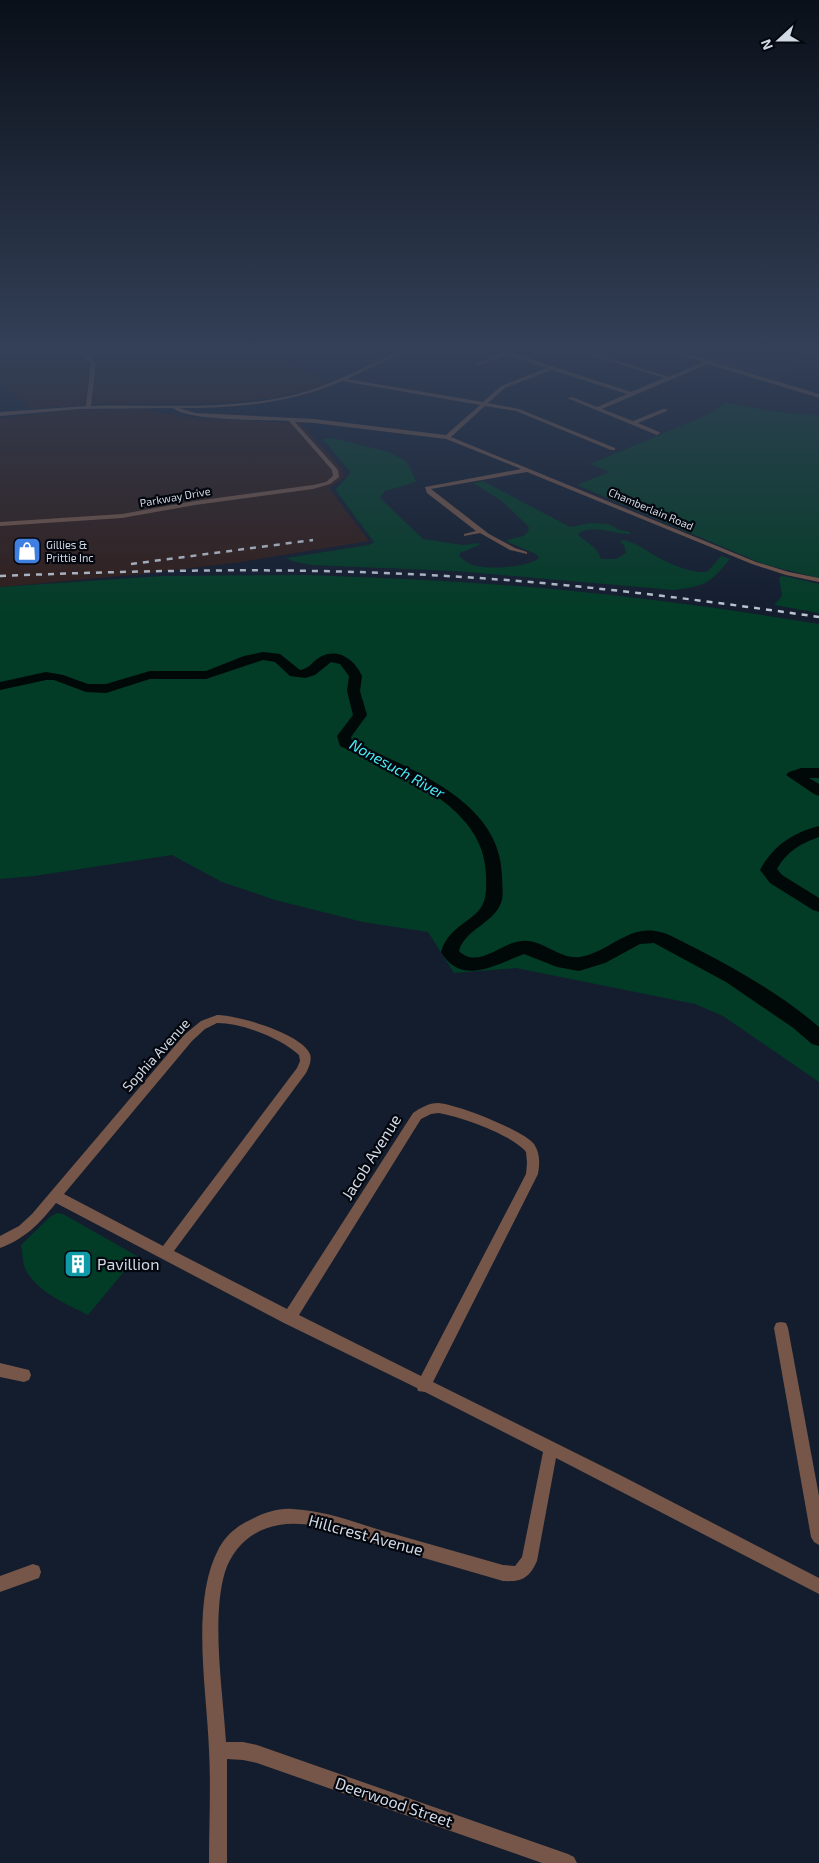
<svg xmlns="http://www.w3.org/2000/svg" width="819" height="1863" viewBox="0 0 819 1863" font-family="'Exo 2',sans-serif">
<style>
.built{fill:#1a273c}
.industrial{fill:#311e1b}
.green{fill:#023c26}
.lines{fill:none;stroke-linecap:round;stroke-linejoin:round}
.river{fill:#000808;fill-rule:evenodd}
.building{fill:#632104}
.minor{fill:#755648;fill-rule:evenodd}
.rail{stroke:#bdc5d1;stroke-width:2.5;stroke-dasharray:6 6;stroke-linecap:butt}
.labels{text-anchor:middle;stroke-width:4.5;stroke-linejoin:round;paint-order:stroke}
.far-street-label{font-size:11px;fill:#d1d9e5;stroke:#04070e}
.far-poi-label{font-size:11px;fill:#d1d9e5;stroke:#04070e;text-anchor:start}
.street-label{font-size:14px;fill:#d1d9e5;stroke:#04070e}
.water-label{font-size:15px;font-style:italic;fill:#47eef7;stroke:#04070e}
.near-street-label{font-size:16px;fill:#d1d9e5;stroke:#04070e}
.near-poi-label{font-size:16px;fill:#d1d9e5;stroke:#04070e;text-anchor:start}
</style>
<rect width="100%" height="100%" fill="#131d2e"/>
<polygon class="built" points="694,352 812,352 776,380 690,354"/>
<g class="industrial">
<polygon points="0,352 264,352 330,383 277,397 228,403 92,404 29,409 22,401 0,384"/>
<polygon points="140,409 193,418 300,423 341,468 343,473 343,478 329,488 369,541 241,562 143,574 0,587 0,418 71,410"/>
</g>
<g class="green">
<polygon points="726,403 773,411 813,415 819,417 819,578 763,564 577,485 609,472 590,464 700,418"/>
<path d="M 332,438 L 389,452 L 407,462 L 416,481 L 413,483 L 385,491 L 380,498 L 423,539 L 463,545 L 479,543 L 479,545 L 460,553 L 459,556 C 463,559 467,563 472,565 C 487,570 527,568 539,558 L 536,554 L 508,542 L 507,540 L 523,536 L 528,532 L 529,527 L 502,501 L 473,483 L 483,481 L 570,527 L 591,523 L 609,524 L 619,530 L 630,532 L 630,534 C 613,535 594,523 578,534 L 579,536 C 588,543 597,547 601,559 L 616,559 L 626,553 L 624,545 L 620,542 L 622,540 C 633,541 644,549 654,555 C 665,562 696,576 708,571 L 721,556 L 730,559 C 709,584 706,586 673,590 L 456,571 L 311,565 L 292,561 L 286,558 L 369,545 L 374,542 L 337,492 L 336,489 L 351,473 L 323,439 Z"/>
<path d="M 309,575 C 394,578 478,582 563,590 C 649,598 734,610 819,624 L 819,1082 L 723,1016 L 695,1004 L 516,968 L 454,973 L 428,932 L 363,922 L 275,900 L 222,882 L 172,855 L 34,876 L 0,879 L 0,587 L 162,576 Z"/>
<polygon points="784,576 819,584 819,613 774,605 782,596 779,577"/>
<path d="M 57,1213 L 63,1214 L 137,1256 L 88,1315 C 67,1304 39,1293 27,1272 C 22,1265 23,1254 21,1245 L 50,1217 Z"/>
</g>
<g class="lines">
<g class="river">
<path d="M 263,652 L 280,654 L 300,670 C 309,669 313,661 320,657 C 338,647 355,660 362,676 L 360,691 L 367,715 L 351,737 L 352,741 C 409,769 501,800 502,876 C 502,885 504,894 501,903 C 493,924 465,929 459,951 C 478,970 501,942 522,941 C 543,939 559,960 580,957 C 607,953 626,927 655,931 C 666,932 677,939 687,944 C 730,965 782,995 819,1027 L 819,1046 L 812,1044 L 792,1027 L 726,982 L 654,943 L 640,944 L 605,963 L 579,971 L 557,967 L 524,954 C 497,964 461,987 441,952 C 449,924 478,921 484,901 C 487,893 486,883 486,875 C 485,803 393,773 340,746 L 337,736 L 353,715 L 347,691 L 349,676 L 340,664 L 331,662 L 315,675 L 305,678 L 290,676 L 275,662 L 263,660 L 206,679 L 150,679 L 106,693 L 86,692 L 54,680 L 46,680 L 0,690 L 0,682 L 46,672 L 63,675 L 88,684 L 106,684 L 150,671 L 206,671 L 244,656 Z"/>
<polygon points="801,768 819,768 819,778 809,778 819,784 819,796 814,794 786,775 789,772"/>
<path d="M 819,826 L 819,837 C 801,843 786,852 777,869 L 782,875 L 819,898 L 819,912 L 813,910 L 770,883 L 760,870 C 773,846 792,833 819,826 Z"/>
</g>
</g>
<polygon class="building" points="75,1252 90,1267 81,1275 67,1261"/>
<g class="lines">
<g class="minor">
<path d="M 79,352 L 84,352 L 96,363 L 91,406 C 157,404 227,411 293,395 C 330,386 363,367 399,352 L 405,352 L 347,379 L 483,402 L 501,386 L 547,368 L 507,355 L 480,365 L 476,364 L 502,353 L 501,352 L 509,352 L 631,392 L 664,378 L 581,352 L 588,352 L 669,377 L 703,362 L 673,352 L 680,352 L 819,394 L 819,398 L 708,364 L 602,409 L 633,421 L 663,409 L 667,409 L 667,411 L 638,423 L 659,432 L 660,433 L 657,435 L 567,398 L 572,397 L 597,407 L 627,394 L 552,370 L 505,388 L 488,403 L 519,409 L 615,448 L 615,450 L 611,450 L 516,411 L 485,406 L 451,437 L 756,562 L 789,572 L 819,578 L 819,582 L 786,575 L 752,564 L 527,472 L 431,489 L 489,534 L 515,548 L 527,552 L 527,554 L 510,550 L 480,533 L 464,536 L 464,534 L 476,531 L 427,493 L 425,487 L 521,469 L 446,439 L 314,423 L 295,422 L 338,470 L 339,477 L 330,484 L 313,489 L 195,505 L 122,518 L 0,526 L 0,522 L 122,514 L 195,501 L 313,485 L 326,482 L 333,476 L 332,470 L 289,421 C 268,420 186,421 173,408 L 80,409 L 0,416 L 0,412 L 86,406 L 91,363 ZM 342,381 L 480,405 L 446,435 L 314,419 L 196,413 L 179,408 C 235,408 290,404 342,381 Z"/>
<path d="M 217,1015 C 238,1015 302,1034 310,1054 C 312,1061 309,1067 306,1073 L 174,1251 L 287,1309 L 413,1113 C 420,1108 429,1103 438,1103 C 456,1104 523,1130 534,1144 C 540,1153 540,1163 538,1174 L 433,1382 L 624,1477 L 819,1578 L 819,1594 L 556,1458 L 537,1561 C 529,1579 521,1582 503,1581 C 462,1569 420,1557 379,1545 C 348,1536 312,1519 279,1525 C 253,1529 233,1547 225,1572 C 211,1618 223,1693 226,1742 L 243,1742 L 257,1745 L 568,1854 L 574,1857 L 577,1863 L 542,1863 L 257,1763 L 243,1760 L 227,1759 L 227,1863 L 209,1863 C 209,1825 211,1787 209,1750 C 207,1690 190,1602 219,1548 C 226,1535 238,1525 252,1519 C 264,1513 278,1508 292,1509 C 322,1510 351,1521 380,1530 C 421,1542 462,1553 503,1565 L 515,1566 L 522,1557 L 543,1452 L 425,1392 L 418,1391 L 417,1388 L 284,1323 L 56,1203 C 40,1223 25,1239 0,1248 L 0,1236 L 19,1226 L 32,1214 L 184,1035 L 201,1021 ZM 217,1023 C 242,1023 281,1038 299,1055 L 300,1061 L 297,1068 L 163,1246 L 64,1194 L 192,1041 L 205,1029 ZM 438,1113 C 459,1116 513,1135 526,1152 L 527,1163 L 526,1174 L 421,1376 L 299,1315 L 421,1119 L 431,1114 Z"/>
<polygon points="781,1322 786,1323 788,1328 819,1496 819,1545 814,1542 811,1537 774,1328 776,1323"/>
<polygon points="0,1363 29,1370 31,1375 29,1380 24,1382 0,1377"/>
<polygon points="33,1564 39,1566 41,1572 39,1578 0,1592 0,1576"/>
</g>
<g class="rail">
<polyline points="131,564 313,540"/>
<path d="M 0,576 C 149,570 297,567 446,576 C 571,583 695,599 819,617"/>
</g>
</g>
<linearGradient id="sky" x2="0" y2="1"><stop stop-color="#0a1019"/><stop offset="0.57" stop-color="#334057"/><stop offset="1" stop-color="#334057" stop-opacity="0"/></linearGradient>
<rect width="819" height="613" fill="url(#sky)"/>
<defs>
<symbol id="shop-square" viewBox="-11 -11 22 22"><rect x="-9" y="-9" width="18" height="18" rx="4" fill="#3f7fe0" stroke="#04070e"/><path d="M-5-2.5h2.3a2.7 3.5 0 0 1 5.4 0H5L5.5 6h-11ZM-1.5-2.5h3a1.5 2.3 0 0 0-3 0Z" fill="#fff"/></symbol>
<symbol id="building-square" viewBox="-11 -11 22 22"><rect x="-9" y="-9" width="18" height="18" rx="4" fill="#0f9aa8" stroke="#04070e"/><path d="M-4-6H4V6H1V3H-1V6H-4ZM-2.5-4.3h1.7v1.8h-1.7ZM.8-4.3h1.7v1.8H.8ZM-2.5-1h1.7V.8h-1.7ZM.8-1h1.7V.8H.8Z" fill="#fff"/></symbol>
</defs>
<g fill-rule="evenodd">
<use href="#shop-square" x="11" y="535" width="32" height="32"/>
<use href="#building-square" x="62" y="1248" width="32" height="32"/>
</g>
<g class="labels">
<g class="far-street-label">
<text transform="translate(175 497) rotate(-10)" y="4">Parkway Drive</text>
<text transform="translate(651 509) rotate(23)" y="4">Chamberlain Road</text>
</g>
<g class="far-poi-label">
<text x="46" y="549">Gillies &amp;<tspan x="46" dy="13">Prittie Inc</tspan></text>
</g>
<g class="street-label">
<text transform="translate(156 1055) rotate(-48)" y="5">Sophia Avenue</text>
</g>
<g class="water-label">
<text transform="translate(397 769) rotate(29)" y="5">Nonesuch River</text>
</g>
<g class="near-street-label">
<text transform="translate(371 1157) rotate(-58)" y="6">Jacob Avenue</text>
<text transform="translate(366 1535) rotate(15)" y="6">Hillcrest Avenue</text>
<text transform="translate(394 1802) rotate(19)" y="6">Deerwood Street</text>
</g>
<g class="near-poi-label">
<text x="97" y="1270">Pavillion</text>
</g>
</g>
<g transform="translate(779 40) rotate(249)" stroke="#04070e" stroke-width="4" paint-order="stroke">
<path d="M0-4L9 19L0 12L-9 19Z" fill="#d1d9e5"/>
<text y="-8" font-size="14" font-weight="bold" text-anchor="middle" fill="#d1d9e5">N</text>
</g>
</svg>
